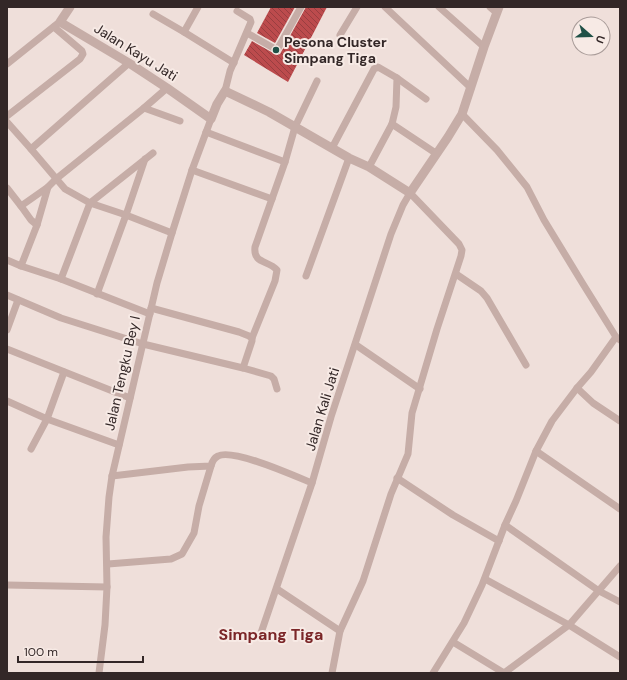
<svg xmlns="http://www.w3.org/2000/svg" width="627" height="680" viewBox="0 0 627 680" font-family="'DM Sans',sans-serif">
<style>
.building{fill:url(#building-back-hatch)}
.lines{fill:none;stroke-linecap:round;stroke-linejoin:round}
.minor{stroke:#c6ada7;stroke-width:7}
.tertiary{stroke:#c6ada7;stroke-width:9}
.poi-dot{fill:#205147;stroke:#f7eae5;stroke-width:1.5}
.labels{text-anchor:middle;stroke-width:4;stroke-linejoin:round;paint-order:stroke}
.poi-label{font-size:14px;font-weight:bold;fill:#332727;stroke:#f7eae5;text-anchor:start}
.street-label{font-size:14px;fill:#332727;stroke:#f7eae5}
.quarter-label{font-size:16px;font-weight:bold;fill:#7b2628;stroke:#f7eae5}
</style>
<defs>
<pattern id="building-back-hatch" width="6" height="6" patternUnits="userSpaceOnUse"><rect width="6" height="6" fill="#bc4b4d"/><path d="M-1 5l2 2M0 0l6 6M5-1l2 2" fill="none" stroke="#993e40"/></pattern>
</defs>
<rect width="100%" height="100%" fill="#efdfda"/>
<g class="building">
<polygon points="271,7 295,7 275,43 257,33"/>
<polygon points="306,7 327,7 288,82 244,55 252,41 275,54 277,55 280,54"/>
</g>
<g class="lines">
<g class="minor">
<polyline points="385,7 471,88"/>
<polyline points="439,7 484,47"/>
<polyline points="490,7 497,13"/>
<polyline points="153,14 184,32 234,63"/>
<polyline points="184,32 198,7"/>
<polyline points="247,33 277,50 301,7"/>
<polyline points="340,35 357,7"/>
<polyline points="7,64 57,24"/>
<polyline points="397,78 426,99"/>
<polyline points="225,91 230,71 251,22 250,19 237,11"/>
<polyline points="144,108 180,121"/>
<polyline points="462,114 497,150 527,187 544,220 583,284 616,337 620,340"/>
<polyline points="7,116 80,59 83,54 82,51 54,27"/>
<polyline points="7,122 31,149 65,189 90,203 126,215 172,233"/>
<polyline points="206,132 285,162"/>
<polyline points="332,148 374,69 378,67 397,78 396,107 392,124 437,154"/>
<polyline points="31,149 129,63"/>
<polyline points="369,167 392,124"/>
<polyline points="192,170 272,199"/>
<polyline points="7,188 21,206 31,220 37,225"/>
<polyline points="21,206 48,187 56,179 144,108 167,88"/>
<polyline points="7,260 21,266 61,279 150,314"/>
<polyline points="21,266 37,225 48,187"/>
<polyline points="456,274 481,291 487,298 526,365"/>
<polyline points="306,276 349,158"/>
<polyline points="61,279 90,203 153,153"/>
<polyline points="97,294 126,215 145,159"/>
<polyline points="7,295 61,318 143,344 243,368 252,341 252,338 249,336 239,332 151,308"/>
<polyline points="7,330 18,300"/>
<path d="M 252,338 L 275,281 L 277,270 C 268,260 253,264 255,247 L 285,162 L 295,127 L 317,81"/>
<polyline points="356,345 420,389"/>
<polyline points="7,349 130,398"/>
<polyline points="243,368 271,376 274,379 277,389"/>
<polyline points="577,388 593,403 620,421"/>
<polyline points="7,401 47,419 119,445"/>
<polyline points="31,449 47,419 64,372"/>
<polyline points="536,451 620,509"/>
<path d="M 112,476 L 188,467 L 211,466 C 212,462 214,458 218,456 C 233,448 295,476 312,483"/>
<polyline points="397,478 453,515 499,541"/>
<polyline points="505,525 599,591 620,602"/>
<polyline points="108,564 171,559 182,554 194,533 199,506 211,466"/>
<polyline points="485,579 569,625 620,657"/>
<polyline points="7,585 107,587"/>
<polyline points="277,589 340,631"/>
<polyline points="261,633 312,483 331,417 391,234 403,205 410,193 459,244 462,250 461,256 437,329 412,413 408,454 391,494 363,581 340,631 332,673"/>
<polyline points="453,642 504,673 569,625 620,566"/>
<polyline points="99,673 105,625 107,587 106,537 109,497 112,476 157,283 172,233 192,170 211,119"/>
<polyline points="433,673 464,623 482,585 505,525 516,501 536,451 552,421 577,388 591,372 616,337"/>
</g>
<polyline class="tertiary" points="70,7 60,22 129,63 167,88 211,119 217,104 225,91 269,112 349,158 369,167 410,193 448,137 462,114 484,47 499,7"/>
</g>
<circle class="poi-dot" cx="276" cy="50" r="4"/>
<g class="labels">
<g class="poi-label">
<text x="284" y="47">Pesona Cluster<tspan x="284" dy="16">Simpang Tiga</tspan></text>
</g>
<g class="street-label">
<text transform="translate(136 52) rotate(32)" y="5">Jalan Kayu Jati</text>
<text transform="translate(122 373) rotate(-77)" y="5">Jalan Tengku Bey I</text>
<text transform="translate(322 409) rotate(-73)" y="5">Jalan Kali Jati</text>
</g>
<g class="quarter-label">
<text x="271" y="640">Simpang Tiga</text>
</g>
</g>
<rect width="627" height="680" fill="none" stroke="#332727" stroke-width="16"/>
<g transform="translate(591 36) rotate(110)"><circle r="19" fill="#f7eae5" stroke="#a99c99"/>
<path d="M0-3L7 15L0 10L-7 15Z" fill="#205147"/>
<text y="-6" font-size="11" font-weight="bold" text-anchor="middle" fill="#332727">U</text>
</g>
<path d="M18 656v6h125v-6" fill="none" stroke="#332727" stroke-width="2"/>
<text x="24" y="656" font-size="12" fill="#332727" stroke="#f7eae5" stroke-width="3" paint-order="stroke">100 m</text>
</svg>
